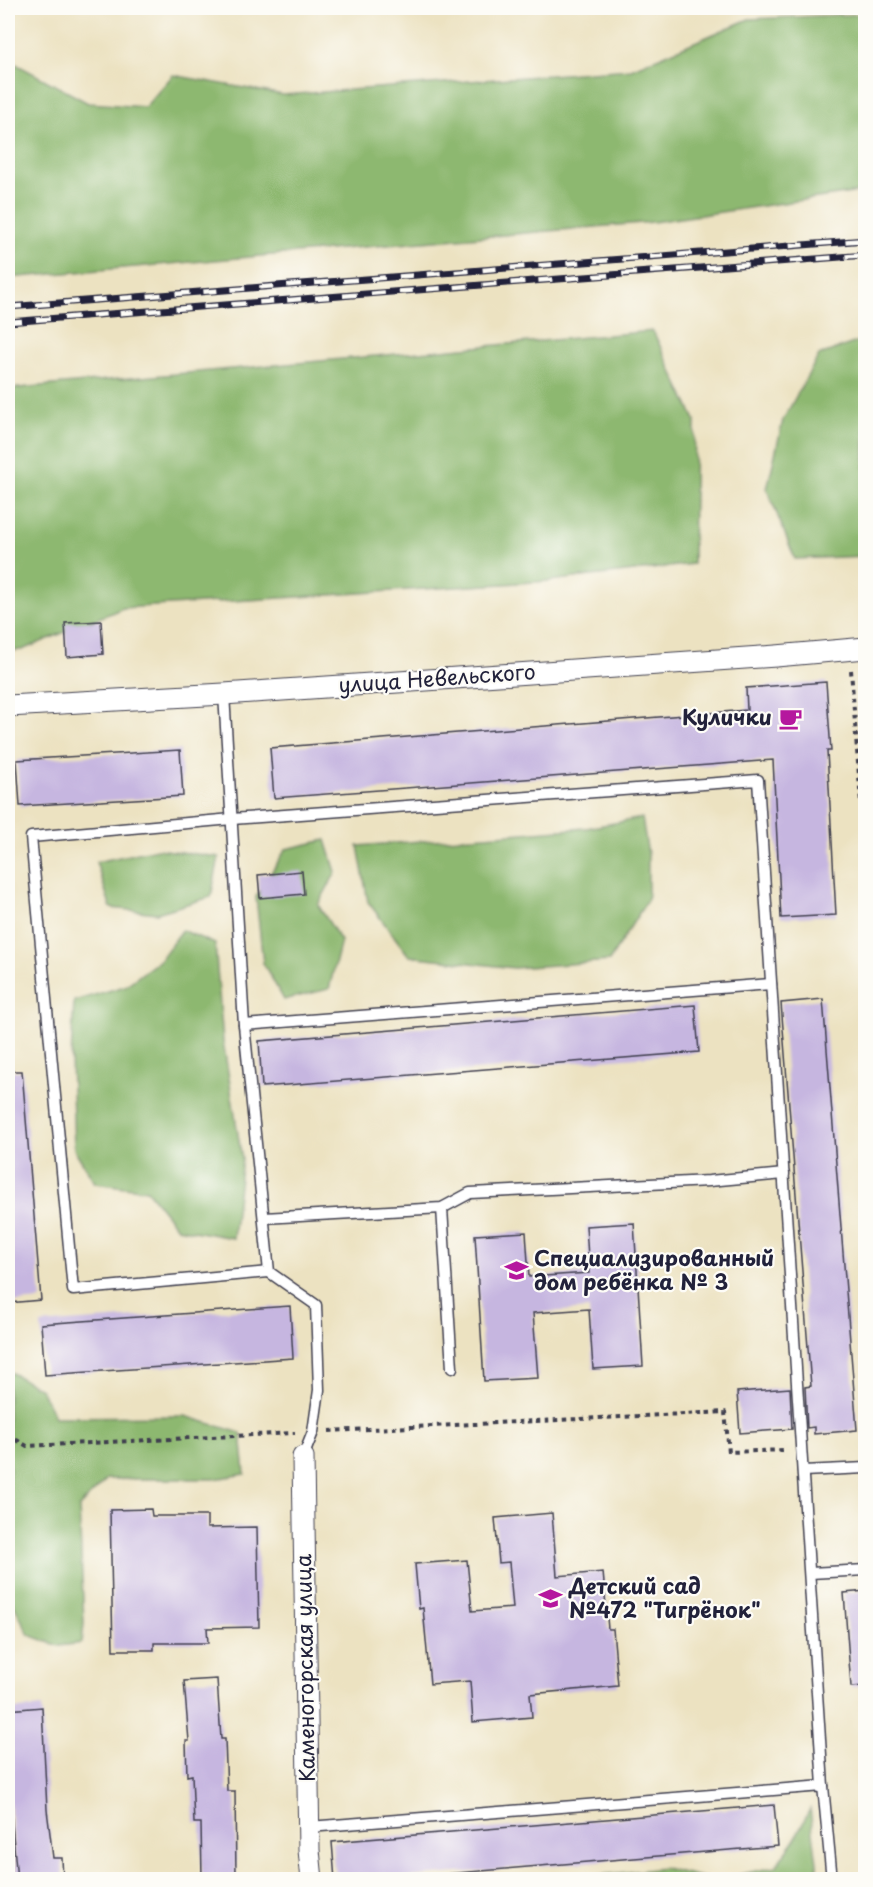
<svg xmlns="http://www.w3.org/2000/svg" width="873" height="1887" viewBox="0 0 873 1887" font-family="'Playpen Sans',sans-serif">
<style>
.forest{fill:#8db86f;stroke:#586d55;stroke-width:1.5}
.building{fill:#c6b6e0}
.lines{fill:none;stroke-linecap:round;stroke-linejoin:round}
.service-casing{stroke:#403f4f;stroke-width:13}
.minor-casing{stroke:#403f4f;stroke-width:23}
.path{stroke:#403f4f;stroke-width:4;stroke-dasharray:4.5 4.5;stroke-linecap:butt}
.service{stroke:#fff;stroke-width:10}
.minor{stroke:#fff;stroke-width:21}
.rail-casing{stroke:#22223b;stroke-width:7}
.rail{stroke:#fdfcf7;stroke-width:4.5;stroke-dasharray:14;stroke-linecap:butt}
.labels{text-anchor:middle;stroke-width:4.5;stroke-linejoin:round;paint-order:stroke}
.street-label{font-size:21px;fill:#22223b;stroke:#fdfcf7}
.poi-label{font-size:21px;font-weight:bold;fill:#22223b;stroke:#fdfcf7;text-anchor:start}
</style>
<rect width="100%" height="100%" fill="#fdfcf7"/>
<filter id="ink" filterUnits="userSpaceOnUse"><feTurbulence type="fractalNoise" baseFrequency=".0167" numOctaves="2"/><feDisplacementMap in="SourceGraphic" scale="12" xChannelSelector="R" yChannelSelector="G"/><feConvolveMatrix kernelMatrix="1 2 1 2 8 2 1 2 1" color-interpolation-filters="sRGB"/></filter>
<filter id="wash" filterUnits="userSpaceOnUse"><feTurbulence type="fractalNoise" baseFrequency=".008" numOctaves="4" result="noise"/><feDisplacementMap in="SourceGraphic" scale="24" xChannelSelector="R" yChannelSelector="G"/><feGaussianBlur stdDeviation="1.35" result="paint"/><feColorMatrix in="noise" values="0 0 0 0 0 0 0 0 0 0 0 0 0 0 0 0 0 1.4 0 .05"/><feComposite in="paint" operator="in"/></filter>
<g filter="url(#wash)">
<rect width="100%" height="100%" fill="#ece2c1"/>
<g class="forest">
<polygon points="865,14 865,191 653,222 8,278 8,68 16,64 88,103 145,107 173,75 283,95 631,69 749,19"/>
<polygon points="653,331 695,420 693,564 549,581 123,608 22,650 8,651 8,389"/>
<polygon points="865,339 865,556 795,559 767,489 783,420 819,355"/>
<polygon points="642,818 648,854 648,899 609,961 514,968 409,956 368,902 358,846 586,828"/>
<polygon points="326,840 336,872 318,905 341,941 329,989 284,1000 263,963 256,897 286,849"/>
<polygon points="157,849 219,857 211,897 157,913 111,908 96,862"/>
<polygon points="182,930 215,944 223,1041 242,1159 233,1238 177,1228 147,1190 95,1183 74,1149 71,1058 74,1001 125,986 160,960"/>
<polygon points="8,1371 41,1389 55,1417 185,1416 241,1433 245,1474 215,1479 107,1479 79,1507 84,1623 82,1643 59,1646 29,1635 8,1593 8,1487 10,1469 8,1458"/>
<polygon points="810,1809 819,1879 727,1879 742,1874 775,1867 794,1841"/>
<polygon points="664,1868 708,1879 565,1879"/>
</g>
<g id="blocks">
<g class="building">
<polygon points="101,621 103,654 67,657 65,623"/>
<polygon points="826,682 831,751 827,751 836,915 781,918 773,760 274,798 270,748 747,710 746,688"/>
<polygon points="180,750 183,796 20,806 17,760"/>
<polygon points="302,871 304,894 260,898 258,875"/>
<polygon points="823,999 857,1430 814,1434 814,1427 807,1428 805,1387 811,1386 781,1003"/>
<polygon points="695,1005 699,1052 262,1087 259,1041"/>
<polygon points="8,1071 22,1071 41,1300 8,1303"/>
<polygon points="634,1223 643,1366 593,1369 589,1309 533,1313 538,1378 484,1381 475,1235 526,1232 529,1277 589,1273 586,1226"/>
<polygon points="290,1306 293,1358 45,1375 41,1324"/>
<polygon points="790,1388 792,1429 740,1433 737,1392"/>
<polygon points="151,1509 152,1516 207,1516 207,1528 257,1527 259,1627 207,1628 208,1643 154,1643 154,1650 113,1650 110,1510"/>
<polygon points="552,1513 557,1576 603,1572 608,1629 613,1629 618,1686 530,1694 532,1717 473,1722 470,1681 430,1684 423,1608 419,1609 415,1564 467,1560 472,1611 513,1608 509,1562 499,1563 495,1518"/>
<polygon points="866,1591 866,1686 851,1687 844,1593"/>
<polygon points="217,1679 221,1739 225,1739 227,1791 235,1791 236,1878 202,1879 201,1823 194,1823 192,1775 187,1776 186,1741 189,1741 184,1681"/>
<polygon points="42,1707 47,1810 53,1858 62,1858 63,1880 17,1880 8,1778 8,1710"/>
<polygon points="774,1805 778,1846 373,1880 335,1880 332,1842"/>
</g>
</g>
</g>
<g filter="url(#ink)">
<use href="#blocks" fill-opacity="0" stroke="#403f4f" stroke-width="1.5"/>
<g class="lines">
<defs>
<g id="service">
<polyline points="224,694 244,1025 269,1272 316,1305 319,1390 313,1432 303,1457"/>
<polyline points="244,1025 771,984"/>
<polyline points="442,1208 452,1368"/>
<polyline points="264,1218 442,1208 470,1193 709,1181 784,1174"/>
<polyline points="269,1272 73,1290 31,837 232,819 758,780 823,1786"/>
<polyline points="803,1471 866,1468"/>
<polyline points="810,1573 866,1570"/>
<polyline points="309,1827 823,1786 832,1880"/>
</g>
<g id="minor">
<polyline points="8,706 224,694 776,656 866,648"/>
<polyline points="303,1457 309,1850 312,1880"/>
</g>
</defs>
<use href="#service" class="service-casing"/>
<use href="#minor" class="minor-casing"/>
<g class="path">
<polyline points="851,670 866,870"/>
<polyline points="329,1431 725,1412 729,1452 786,1450"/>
<polyline points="8,1435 27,1446 295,1433"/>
</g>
<use href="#service" class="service"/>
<use href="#minor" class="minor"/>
<defs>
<g id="rail">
<polyline points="8,307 866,240"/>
<polyline points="8,322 866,255"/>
</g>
</defs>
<use href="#rail" class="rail-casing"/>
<use href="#rail" class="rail"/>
</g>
</g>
<defs>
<symbol id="cafe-bare" viewBox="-9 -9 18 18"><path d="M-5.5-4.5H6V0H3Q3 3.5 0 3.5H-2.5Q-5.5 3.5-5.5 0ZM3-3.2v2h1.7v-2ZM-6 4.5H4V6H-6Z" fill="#b5179e" stroke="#fdfcf7" stroke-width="2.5" paint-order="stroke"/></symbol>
<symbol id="school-bare" viewBox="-9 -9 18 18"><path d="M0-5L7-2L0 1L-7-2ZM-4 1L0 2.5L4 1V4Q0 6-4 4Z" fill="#b5179e" stroke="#fdfcf7" stroke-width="2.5" paint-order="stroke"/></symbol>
</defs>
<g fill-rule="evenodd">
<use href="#cafe-bare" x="774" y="702" width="33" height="33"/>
<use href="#school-bare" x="500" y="1254" width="33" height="33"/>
<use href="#school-bare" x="534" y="1582" width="33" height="33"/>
</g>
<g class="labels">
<g class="street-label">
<text transform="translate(437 679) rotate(-4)" y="7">улица Невельского</text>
<text transform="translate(306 1668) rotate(-91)" y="7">Каменогорская улица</text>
</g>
<g class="poi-label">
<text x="772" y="725" text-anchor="end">Кулички</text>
<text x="534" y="1266">Специализированный<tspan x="534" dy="24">дом ребёнка № 3</tspan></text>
<text x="569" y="1594">Детский сад<tspan x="569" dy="24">№472 "Тигрёнок"</tspan></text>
</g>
</g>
<rect width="873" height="1887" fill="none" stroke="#fdfcf7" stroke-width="30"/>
</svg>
